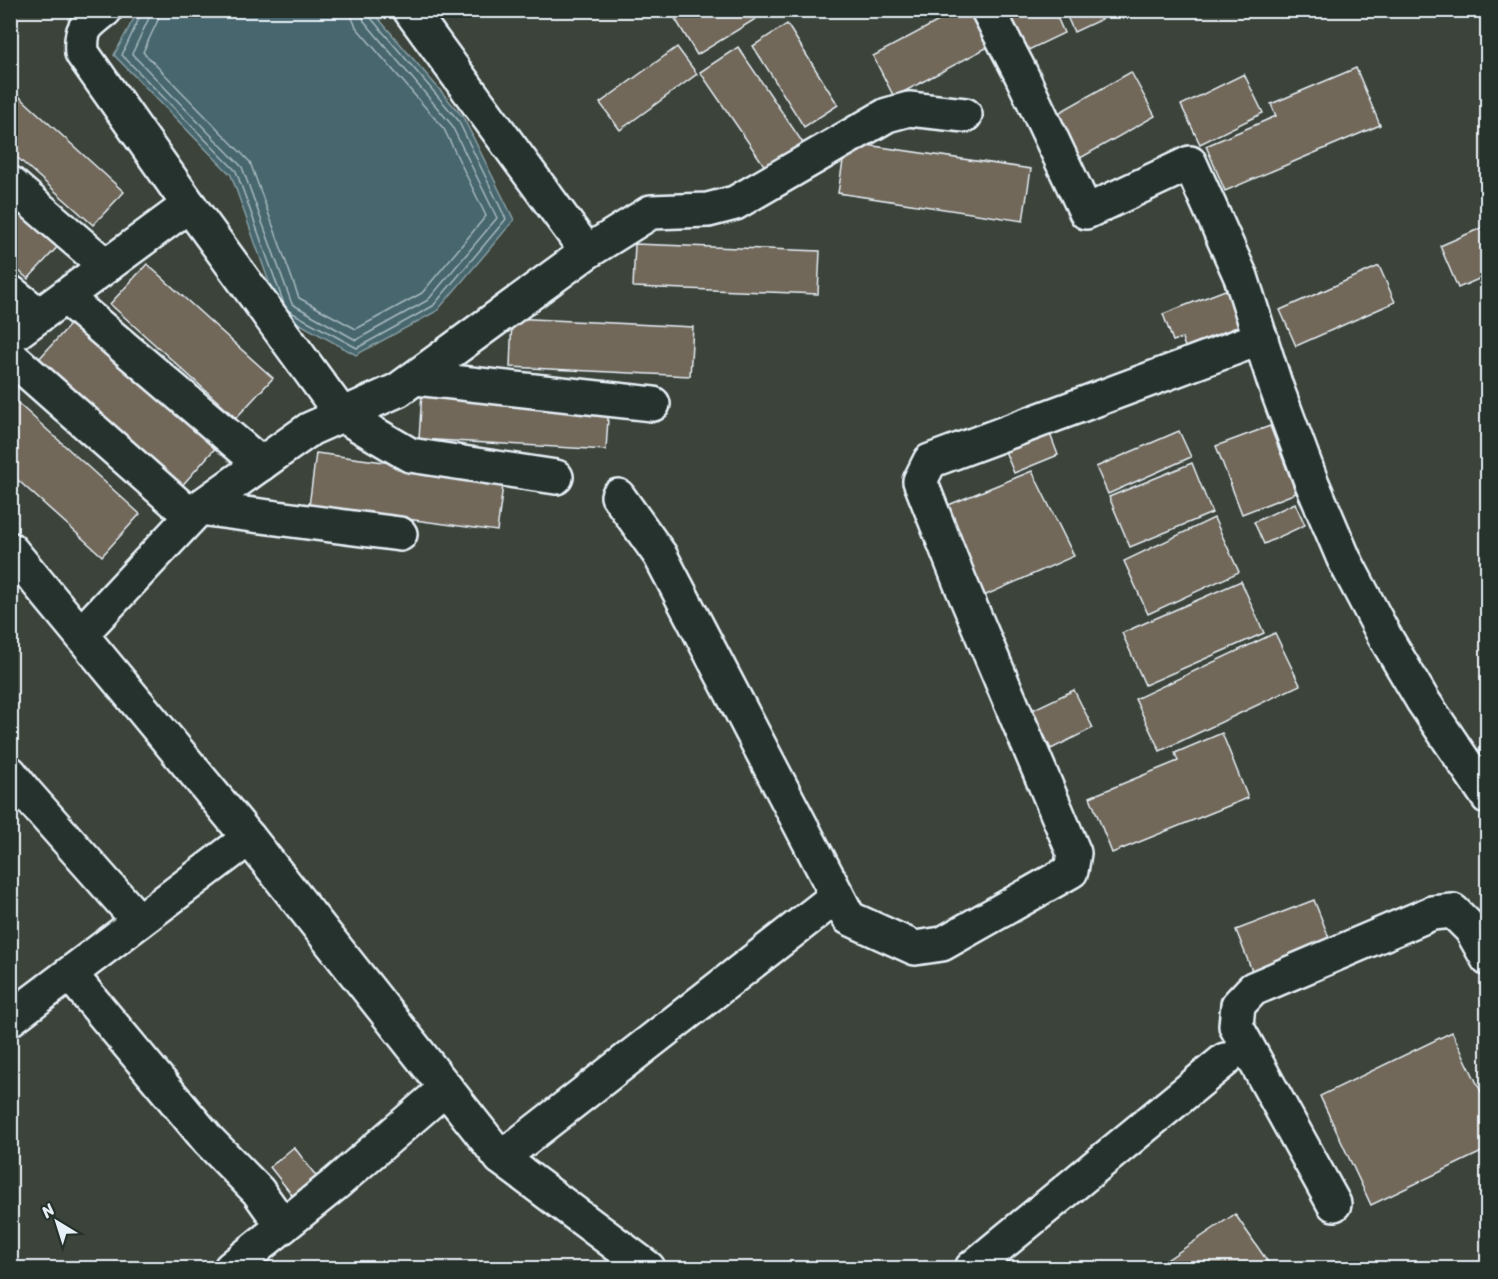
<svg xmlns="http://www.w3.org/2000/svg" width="1498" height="1279" viewBox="0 0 1498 1279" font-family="Sriracha,sans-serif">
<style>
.water{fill:#47666d;stroke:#879ea5;stroke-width:1.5}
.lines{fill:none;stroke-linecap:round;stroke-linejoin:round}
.shore{stroke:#a8b9c0;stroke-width:1.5}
.building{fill:#71675a;stroke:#e8f1f8;stroke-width:1.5}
.minor-casing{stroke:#e8f1f8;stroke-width:38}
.minor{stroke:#26332d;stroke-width:33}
</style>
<rect width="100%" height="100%" fill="#3c433a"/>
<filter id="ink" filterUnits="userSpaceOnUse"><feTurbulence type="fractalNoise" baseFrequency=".0167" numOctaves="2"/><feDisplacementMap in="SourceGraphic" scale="12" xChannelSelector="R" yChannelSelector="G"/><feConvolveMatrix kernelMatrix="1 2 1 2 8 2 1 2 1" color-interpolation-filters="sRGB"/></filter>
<g filter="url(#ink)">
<polygon class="water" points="138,11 372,11 463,117 514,220 437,311 356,355 280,313 231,175 114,55"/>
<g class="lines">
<g class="shore">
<polyline points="143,10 122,55 236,171 284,304"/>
<polyline points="150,10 149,18 132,54 242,167 292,304 356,340 428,300 497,218 451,124 364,21 361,10"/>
<polyline points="159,10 158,20 143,52 250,162 299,298 356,329 422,293 486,216 444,129 356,27 352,18 352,10"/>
<polyline points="289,311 357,348 433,306 506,219 458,120 370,17 368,10"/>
</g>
</g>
<g class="building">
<polygon points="670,10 770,10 697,55"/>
<polygon points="959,10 971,10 990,46 894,97 873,56"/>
<polygon points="997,10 1054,10 1064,33 1018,55"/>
<polygon points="1064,10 1116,10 1117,12 1074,32"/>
<polygon points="787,24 838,105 804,127 753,46"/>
<polygon points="677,47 697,74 620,130 600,103"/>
<polygon points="738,47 807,149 770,174 700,72"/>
<polygon points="1356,68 1380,125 1225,191 1206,146 1276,116 1271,104"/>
<polygon points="1131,72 1155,116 1068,165 1044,121"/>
<polygon points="1244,74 1263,113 1200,144 1181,105"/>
<polygon points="10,88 124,192 93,225 10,151"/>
<polygon points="846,142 1031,169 1023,221 838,193"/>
<polygon points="10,197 61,243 28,279 10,263"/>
<polygon points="1488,225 1488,275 1458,288 1440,246"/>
<polygon points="635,244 820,251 818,294 633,287"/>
<polygon points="147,264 273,378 236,418 110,304"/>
<polygon points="1379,266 1395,302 1296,346 1280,310"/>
<polygon points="1233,287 1247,323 1185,347 1182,338 1173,341 1163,314"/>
<polygon points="77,317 218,445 179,489 38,360"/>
<polygon points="512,318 693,327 690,376 510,367"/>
<polygon points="422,392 609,403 606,450 419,439"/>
<polygon points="10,396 140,514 102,556 10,473"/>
<polygon points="1047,426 1058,455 1014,473 1002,444"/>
<polygon points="1270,426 1296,493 1242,514 1216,446"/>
<polygon points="1179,431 1191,457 1108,494 1096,467"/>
<polygon points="316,453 504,478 497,531 309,506"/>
<polygon points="1192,463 1212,513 1130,547 1109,497"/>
<polygon points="1032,471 1074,556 977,599 941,508"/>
<polygon points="1295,503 1305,525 1264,544 1254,522"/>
<polygon points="1214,518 1239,572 1148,614 1124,561"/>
<polygon points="1241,581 1264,633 1145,685 1122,633"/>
<polygon points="1275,633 1300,685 1160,751 1135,699"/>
<polygon points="1074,690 1093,728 1051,749 1032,710"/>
<polygon points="1222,733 1248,798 1112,853 1090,797 1178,761 1175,753"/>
<polygon points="1314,900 1332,945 1254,976 1236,930"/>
<polygon points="1452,1032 1488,1106 1488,1149 1371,1205 1320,1096"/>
<polygon points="294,1147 320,1181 296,1200 270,1167"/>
<polygon points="1235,1214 1272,1268 1155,1268"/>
</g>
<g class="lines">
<defs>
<g id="minor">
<polyline points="988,10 1021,74 1086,212 1190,163 1241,277 1275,384 1311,481 1344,559 1384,635 1423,701 1488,797"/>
<polyline points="10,183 106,266"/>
<polyline points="189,205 342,415 410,455 556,477"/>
<polyline points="587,252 651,212 708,210 735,203 887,115 909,109 965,115"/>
<polyline points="10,292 39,315"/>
<polyline points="65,297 261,464"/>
<path d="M 10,337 L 189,205 L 82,53 C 80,28 86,25 105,10"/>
<polyline points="10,356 191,516"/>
<polyline points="416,378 653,404"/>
<polyline points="618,496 660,555 849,918 915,948 942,944 1071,871 1074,853 960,582 920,481 930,461 1261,338"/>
<polyline points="199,508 400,534"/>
<polyline points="10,549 249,838 501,1158 648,1268"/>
<polyline points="81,634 199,508 310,429 398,390 587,252 410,10"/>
<polyline points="10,773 24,791 139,921"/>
<polyline points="70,974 209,1141 258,1191 283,1226"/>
<polyline points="10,1019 249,838"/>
<polyline points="501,1158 837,896"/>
<polyline points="1334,1204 1236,1026 1238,1005 1253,989 1432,913 1453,911 1471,929 1488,959"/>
<polyline points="231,1268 334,1185 446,1088"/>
<polyline points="972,1268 1225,1060"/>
</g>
</defs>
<use href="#minor" class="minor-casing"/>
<use href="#minor" class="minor"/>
</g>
</g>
<rect width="1498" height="1279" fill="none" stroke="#26332d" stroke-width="36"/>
<rect x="18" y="18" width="1462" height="1243" fill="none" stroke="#e8f1f8" stroke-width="2" filter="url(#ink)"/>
<g transform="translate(57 1222) rotate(322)" stroke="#26332d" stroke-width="4.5" paint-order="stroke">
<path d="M0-4.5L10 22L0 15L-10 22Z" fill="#e8f1f8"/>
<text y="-9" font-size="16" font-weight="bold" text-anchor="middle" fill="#e8f1f8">N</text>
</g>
</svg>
